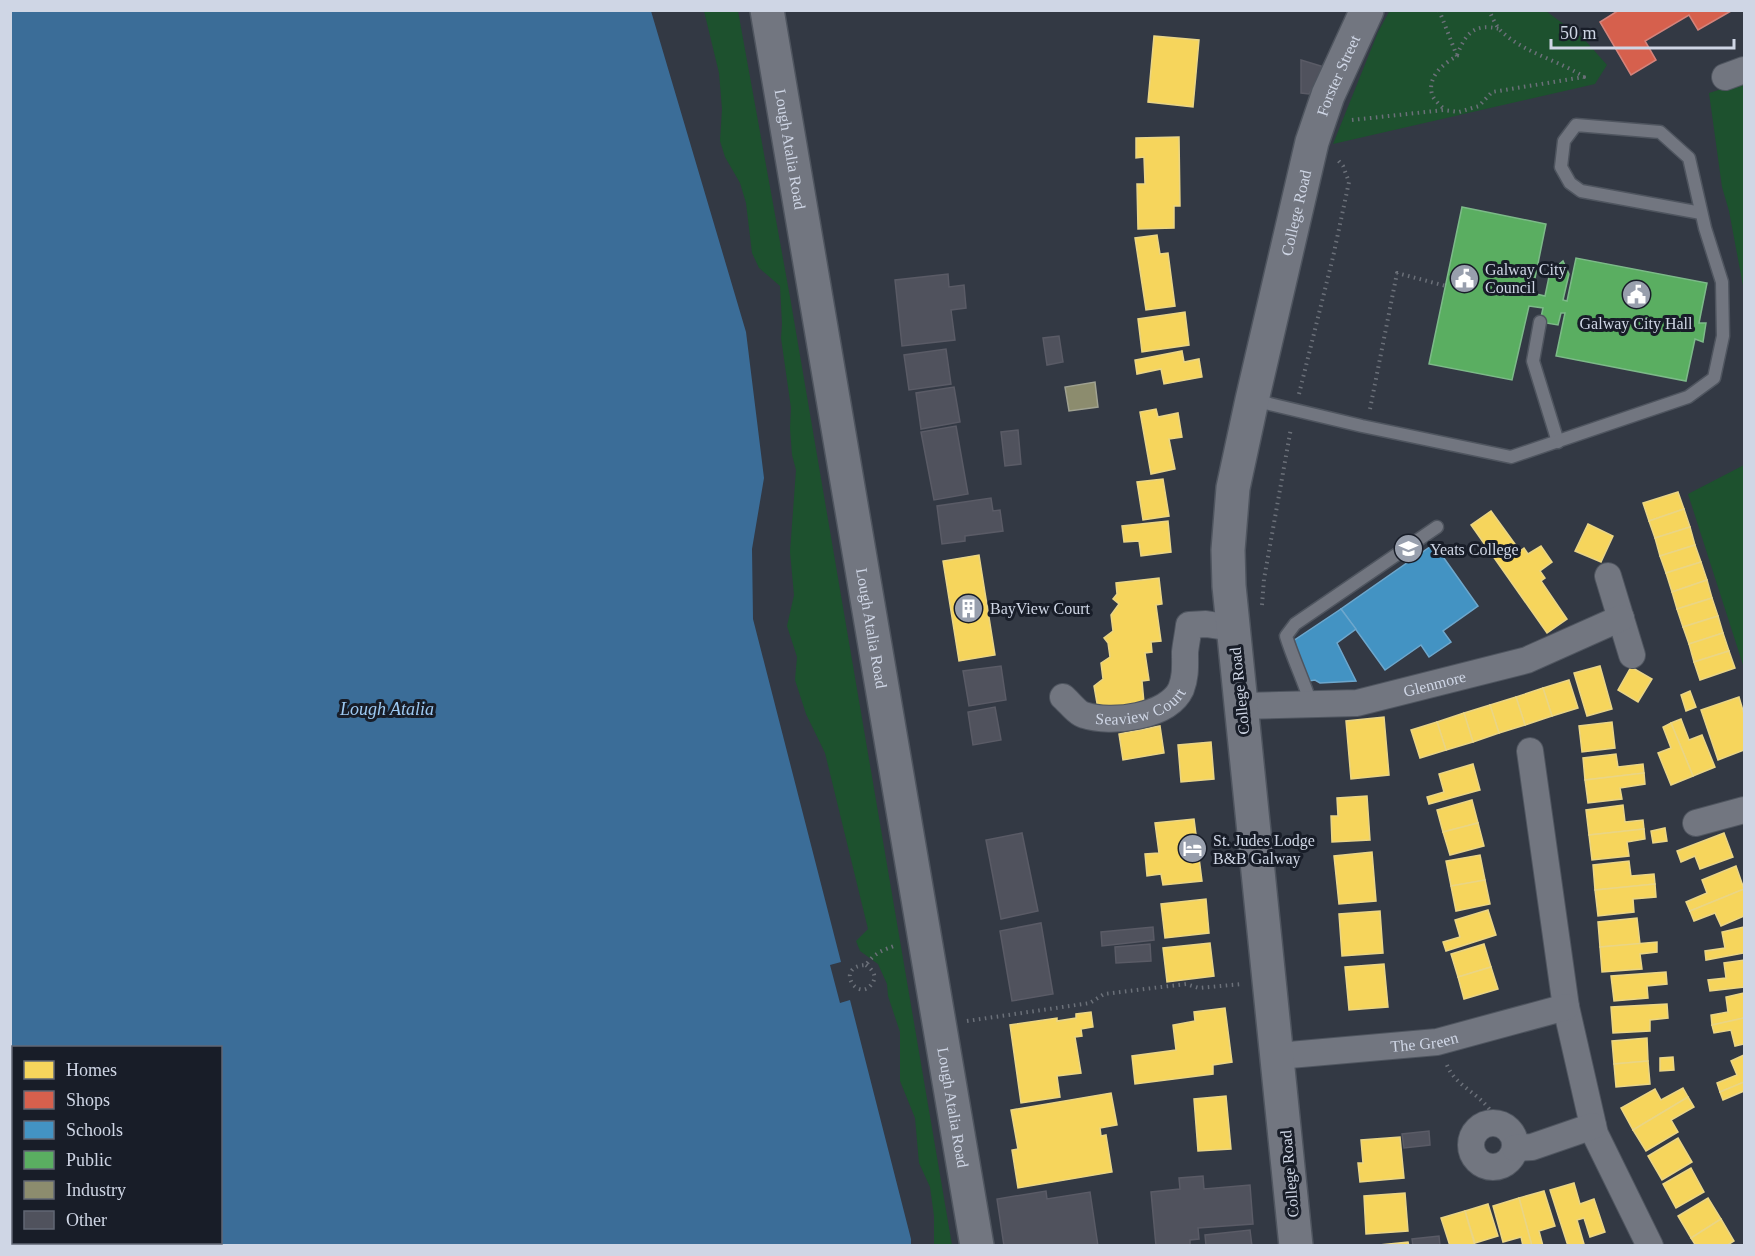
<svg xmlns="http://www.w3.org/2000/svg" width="1755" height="1256" viewBox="0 0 1755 1256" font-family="'Times New Roman',serif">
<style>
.green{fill:#1d512e}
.water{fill:#3b6d98;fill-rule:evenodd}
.homes{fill:#f6d55c;stroke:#ead585;stroke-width:1.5}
.shops{fill:#d6604d;stroke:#d4837b;stroke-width:1.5}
.schools{fill:#4393c3;stroke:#6da7cd;stroke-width:1.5}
.public{fill:#5aae61;stroke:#7dba89;stroke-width:1.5}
.industry{fill:#8c8c6e;stroke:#a0a292;stroke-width:1.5}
.building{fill:#50525d;stroke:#5a5b66;stroke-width:1.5}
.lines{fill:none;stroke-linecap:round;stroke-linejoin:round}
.lane-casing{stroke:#4f555f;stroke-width:15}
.street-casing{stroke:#4f555f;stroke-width:28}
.secondary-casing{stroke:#4f555f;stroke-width:36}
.path{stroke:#6b7079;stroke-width:4;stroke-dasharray:1.5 4.5;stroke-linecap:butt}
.lane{stroke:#727680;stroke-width:12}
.street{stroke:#727680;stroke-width:26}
.secondary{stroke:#727680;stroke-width:33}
.labels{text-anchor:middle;stroke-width:6;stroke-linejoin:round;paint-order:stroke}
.street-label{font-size:16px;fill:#cfd6e5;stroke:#181d28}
.poi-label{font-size:16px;fill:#cfd6e5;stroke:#181d28;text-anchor:start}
.water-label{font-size:18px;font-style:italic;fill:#9ecaf3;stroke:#181d28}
</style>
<rect width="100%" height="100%" fill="#333944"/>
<g class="green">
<polygon points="1390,10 1546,11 1584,39 1607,65 1595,84 1333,144 1378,32"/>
<polygon points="704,11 738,11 790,297 952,1245 934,1245 934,1216 930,1187 919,1163 915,1118 900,1081 900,1032 888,996 887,984 878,964 860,951 856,941 868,929 825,753 806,714 795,680 797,657 787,626 794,595 790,552 796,470 792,455 790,428 791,408 781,338 782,324 780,286 759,268 752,253 746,203 740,183 725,157 720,141 722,109 719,73"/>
<polygon points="1744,82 1744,291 1729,211 1722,187 1709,93"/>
<polygon points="1744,465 1744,668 1688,494"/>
</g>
<path class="water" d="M 10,11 L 651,11 L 746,332 L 764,478 L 752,549 L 753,619 L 841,962 L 830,965 L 840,1003 L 850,1000 L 911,1239 L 911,1245 L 11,1245 ZM 14,1048 L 220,1048 L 220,1242 L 14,1242 Z"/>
<g class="homes">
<polygon points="1154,36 1199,40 1193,107 1148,102"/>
<polygon points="1179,137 1180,206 1174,206 1174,228 1138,229 1137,184 1145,184 1144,157 1136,158 1136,138"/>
<polygon points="1157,235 1160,254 1168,253 1175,306 1146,310 1135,238"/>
<polygon points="1185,312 1189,345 1142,352 1138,319"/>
<polygon points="1182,351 1184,362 1199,359 1202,377 1164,384 1161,369 1137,374 1135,360"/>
<polygon points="1156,409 1158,417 1178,413 1182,437 1169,439 1175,469 1151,474 1140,412"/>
<polygon points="1163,479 1169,516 1143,520 1137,482"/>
<polygon points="1678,492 1684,509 1649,521 1643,503"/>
<polygon points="1684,509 1690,527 1655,538 1649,521"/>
<polygon points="1491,511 1520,551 1524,548 1528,554 1541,546 1552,562 1540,571 1545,578 1541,581 1567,619 1547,633 1471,525"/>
<polygon points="1168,521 1171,552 1141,556 1139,541 1124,542 1122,526"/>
<polygon points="1588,524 1613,536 1601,562 1575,551"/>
<polygon points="1690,527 1695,545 1660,556 1655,538"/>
<polygon points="1695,545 1701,562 1666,573 1660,556"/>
<polygon points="979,555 995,655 959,661 943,561"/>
<polygon points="1701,562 1707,580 1672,592 1666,573"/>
<polygon points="1159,578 1162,604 1156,605 1161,641 1151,642 1152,652 1145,653 1149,680 1142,681 1144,703 1098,709 1094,686 1103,679 1101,663 1110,657 1108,643 1104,638 1113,631 1111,615 1119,604 1113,599 1117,594 1116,583"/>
<polygon points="1707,580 1712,598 1677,609 1672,592"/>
<polygon points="1712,598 1718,616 1683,627 1677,609"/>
<polygon points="1718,616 1723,633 1689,644 1683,627"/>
<polygon points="1723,633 1729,651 1694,662 1689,644"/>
<polygon points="1729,651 1735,668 1700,680 1694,662"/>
<polygon points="1600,666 1612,709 1587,716 1574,673"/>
<polygon points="1631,667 1652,679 1638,702 1618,690"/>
<polygon points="1569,680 1578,708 1552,716 1543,688"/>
<polygon points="1543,688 1552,716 1525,725 1516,697"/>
<polygon points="1690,691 1696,707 1686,711 1681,695"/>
<polygon points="1516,697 1525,725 1499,733 1490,705"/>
<polygon points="1739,697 1744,714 1744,750 1718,760 1701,710"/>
<polygon points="1490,705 1499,733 1473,742 1464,713"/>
<polygon points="1464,713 1473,742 1446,750 1437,722"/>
<polygon points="1384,717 1389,775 1351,779 1346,721"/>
<polygon points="1681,719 1689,740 1702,735 1715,767 1693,776 1671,723"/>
<polygon points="1437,722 1446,750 1420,758 1411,730"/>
<polygon points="1612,722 1615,748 1582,752 1579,726"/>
<polygon points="1671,723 1693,776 1671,785 1658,753 1671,748 1663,727"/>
<polygon points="1160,726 1164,753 1123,760 1119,734"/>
<polygon points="1211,742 1214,779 1181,782 1178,745"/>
<polygon points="1616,754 1618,767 1643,764 1644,773 1585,780 1583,758"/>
<polygon points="1473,764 1480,790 1429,804 1427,797 1444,792 1439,774"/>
<polygon points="1644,773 1645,784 1620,788 1622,799 1588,803 1585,780"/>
<polygon points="1367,796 1370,840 1332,842 1331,816 1338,816 1337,798"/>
<polygon points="1472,800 1478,823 1443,832 1437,810"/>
<polygon points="1623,805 1625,822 1643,820 1644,829 1589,835 1586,810"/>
<polygon points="1194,819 1202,881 1163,885 1161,874 1147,876 1145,854 1159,853 1155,823"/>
<polygon points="1478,823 1484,846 1450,855 1443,832"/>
<polygon points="1665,828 1667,841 1653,843 1651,831"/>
<polygon points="1644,829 1645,839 1627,842 1629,856 1592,860 1589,835"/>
<polygon points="1724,833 1733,857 1700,869 1695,856 1681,862 1677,851"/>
<polygon points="1372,852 1376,901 1339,904 1334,856"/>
<polygon points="1480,855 1485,880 1451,886 1446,861"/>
<polygon points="1629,861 1631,876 1654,874 1655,884 1595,890 1593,865"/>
<polygon points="1736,866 1744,889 1690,911 1686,902 1707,893 1702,880"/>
<polygon points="1485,880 1490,904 1456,911 1451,886"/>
<polygon points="1655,884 1656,897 1633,899 1634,912 1598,916 1595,890"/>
<polygon points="1744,889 1744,916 1721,926 1715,913 1694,921 1690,911"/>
<polygon points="1206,899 1209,933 1165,938 1161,904"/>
<polygon points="1488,910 1496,935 1446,951 1443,942 1460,937 1455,920"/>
<polygon points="1380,911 1383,953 1342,956 1339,914"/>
<polygon points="1637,918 1640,944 1600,947 1598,922"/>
<polygon points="1744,927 1744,953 1706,960 1705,951 1725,948 1722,932"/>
<polygon points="1657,942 1657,952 1640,954 1642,969 1602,972 1600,947"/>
<polygon points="1210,943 1214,976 1167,982 1163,948"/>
<polygon points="1484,944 1491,967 1458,977 1451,954"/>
<polygon points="1744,960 1744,987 1710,991 1708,980 1726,978 1724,963"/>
<polygon points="1384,964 1388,1007 1349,1010 1345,967"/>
<polygon points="1491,967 1498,989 1464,999 1458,977"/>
<polygon points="1666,972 1667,984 1647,986 1648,998 1614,1001 1611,976"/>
<polygon points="1744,993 1744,1018 1712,1025 1711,1015 1728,1012 1726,997"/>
<polygon points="1667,1004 1668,1018 1650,1020 1650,1031 1613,1033 1611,1007"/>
<polygon points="1225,1008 1232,1062 1213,1065 1213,1074 1135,1084 1132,1056 1176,1050 1173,1025 1195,1021 1194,1012"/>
<polygon points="1091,1012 1093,1027 1081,1029 1082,1036 1075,1037 1081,1073 1057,1076 1060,1097 1021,1103 1010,1025 1057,1018 1057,1021 1076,1018 1076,1014"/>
<polygon points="1744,1018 1744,1044 1735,1046 1731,1030 1714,1033 1712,1025"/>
<polygon points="1647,1038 1648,1061 1614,1064 1612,1041"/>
<polygon points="1744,1055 1744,1082 1720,1092 1717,1083 1737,1075 1731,1061"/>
<polygon points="1673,1057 1674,1070 1660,1071 1660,1058"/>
<polygon points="1648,1061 1650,1084 1616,1087 1614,1064"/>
<polygon points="1744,1082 1744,1094 1744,1091 1723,1100 1720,1092"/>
<polygon points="1683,1088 1688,1097 1633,1130 1621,1108 1655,1089 1661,1100"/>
<polygon points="1111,1093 1117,1125 1100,1128 1101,1136 1106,1135 1112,1172 1018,1188 1012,1150 1018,1149 1011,1110"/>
<polygon points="1226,1096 1231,1149 1198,1151 1194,1099"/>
<polygon points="1688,1097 1694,1107 1671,1120 1678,1132 1646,1151 1633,1130"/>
<polygon points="1400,1137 1404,1178 1360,1182 1358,1163 1363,1163 1361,1140"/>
<polygon points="1678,1138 1692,1162 1662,1180 1648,1156"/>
<polygon points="1691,1168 1704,1192 1676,1208 1663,1184"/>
<polygon points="1574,1183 1580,1204 1594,1199 1605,1232 1590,1237 1584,1218 1577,1220 1584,1244 1581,1246 1568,1246 1550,1190"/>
<polygon points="1544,1191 1555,1226 1539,1231 1543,1246 1532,1246 1519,1198"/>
<polygon points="1405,1193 1408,1231 1366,1234 1364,1196"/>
<polygon points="1519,1198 1532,1246 1523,1246 1521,1237 1503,1242 1493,1206"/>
<polygon points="1708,1198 1721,1219 1691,1238 1678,1216"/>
<polygon points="1488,1204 1498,1236 1475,1243 1465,1211"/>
<polygon points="1465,1211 1475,1246 1450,1246 1441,1218"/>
<polygon points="1721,1219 1734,1241 1726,1246 1696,1246 1691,1238"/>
<polygon points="1408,1242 1409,1246 1369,1246"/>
</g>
<polygon class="shops" points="1619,10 1730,10 1731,11 1698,30 1689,15 1645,41 1656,60 1631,75 1600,22"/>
<g class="schools">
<polygon points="1434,544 1478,606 1443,631 1451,642 1429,657 1421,645 1385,670 1341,609"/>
<polygon points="1341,609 1356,629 1337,643 1356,681 1320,683 1315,680 1309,681 1290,643"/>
</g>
<polygon class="public" points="1462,207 1546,224 1532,293 1545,296 1550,272 1563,261 1569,274 1563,300 1567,301 1576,258 1707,283 1699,323 1706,323 1703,342 1695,339 1686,381 1556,356 1565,313 1561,313 1558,325 1540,322 1543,308 1529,306 1512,380 1429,364"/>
<polygon class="industry" points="1095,382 1098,407 1069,411 1065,387"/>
<g class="building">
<polygon points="1301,60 1324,67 1309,94 1301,93"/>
<polygon points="948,274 949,287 964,285 966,308 951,310 955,340 902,346 895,280"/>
<polygon points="1059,336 1063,362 1047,365 1043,338"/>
<polygon points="946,349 951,384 909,390 904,355"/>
<polygon points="954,387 960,422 921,429 916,393"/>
<polygon points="956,426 968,494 934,500 921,432"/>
<polygon points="1018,430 1021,464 1005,466 1001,432"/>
<polygon points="991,498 993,511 1000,510 1003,531 965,536 965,541 942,544 937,506"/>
<polygon points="1001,666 1006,700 969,706 963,671"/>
<polygon points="995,707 1001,740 973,745 968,712"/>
<polygon points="1022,833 1038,911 1001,919 986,840"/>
<polygon points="1041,923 1053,994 1012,1001 1000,931"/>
<polygon points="1153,927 1154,940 1102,946 1101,932"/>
<polygon points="1150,944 1151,961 1116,963 1115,947"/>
<polygon points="1429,1131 1430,1145 1404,1148 1402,1134"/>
<polygon points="1203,1176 1204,1189 1250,1185 1253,1224 1198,1228 1199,1239 1190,1240 1190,1246 1156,1246 1151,1192 1180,1189 1179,1178"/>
<polygon points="1046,1191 1047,1199 1090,1192 1098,1246 1004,1246 997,1199"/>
<polygon points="1250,1230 1252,1246 1206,1246 1205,1235"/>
<polygon points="1439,1236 1440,1246 1413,1246 1412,1239"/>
</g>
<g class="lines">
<defs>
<g id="lane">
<polyline points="1540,322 1533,361 1558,442"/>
<polyline points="1253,400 1362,426 1511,457 1688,397 1714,378 1723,336 1722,282 1705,228 1689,158 1660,132 1576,125 1564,141 1561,167 1570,183 1581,191 1701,213"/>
<path d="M 1311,704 C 1304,681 1293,659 1286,636 L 1295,624 L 1437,527"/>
</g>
<g id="street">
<polyline points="1725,77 1744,70"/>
<polyline points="1608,576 1632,655"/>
<path id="s1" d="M 1063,697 C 1069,702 1077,713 1084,715 C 1111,724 1168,717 1181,689 C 1186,676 1185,666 1185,652 C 1186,643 1188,634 1189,625 L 1206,624 L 1233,628"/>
<path id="s2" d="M 1241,706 L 1357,703 L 1527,660 L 1621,618"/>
<polyline points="1530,751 1566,1007 1595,1134 1650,1246"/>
<polyline points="1696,823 1744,810"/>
<path id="s3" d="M 1278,1056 L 1437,1042 L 1566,1007"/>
<circle cx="1493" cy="1145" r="22"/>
<polyline points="1515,1148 1532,1147 1593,1126"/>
</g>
<g id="secondary">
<path id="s4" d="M 767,10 L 977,1246"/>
<path id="s5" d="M 1296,1246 L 1229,586 L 1228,550 L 1233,488 L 1252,400 L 1312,142 L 1328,95 L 1367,10"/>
</g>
</defs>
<use href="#lane" class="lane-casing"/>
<use href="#street" class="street-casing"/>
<use href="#secondary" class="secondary-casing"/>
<g class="path">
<path d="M 1439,10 L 1457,56 C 1444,63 1427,77 1432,94 C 1433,99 1440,105 1444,109"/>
<path d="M 1457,55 C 1466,33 1474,23 1500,29"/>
<path d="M 1352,120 L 1444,110 L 1459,112 L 1479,106 L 1492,92 L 1584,77 C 1558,60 1524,53 1501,31 C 1496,26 1492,17 1489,10"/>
<polyline points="1299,394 1333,257 1349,182 1343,166 1336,158"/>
<polyline points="1370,409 1397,273 1446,286"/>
<polyline points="1262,605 1264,579 1291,428"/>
<path d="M 866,965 C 873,970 878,977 871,985 C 857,1002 834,966 866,965 C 874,953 883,950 897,945"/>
<polyline points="967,1021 1090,1003 1104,994 1186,984 1199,988 1242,984"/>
<path d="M 1447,1065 C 1454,1083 1473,1091 1485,1104 C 1491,1110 1495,1118 1500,1124"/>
</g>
<use href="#lane" class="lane"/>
<use href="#street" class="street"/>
<use href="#secondary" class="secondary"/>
</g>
<defs>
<symbol id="civic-disc" viewBox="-11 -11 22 22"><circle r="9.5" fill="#989fad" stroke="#181d28"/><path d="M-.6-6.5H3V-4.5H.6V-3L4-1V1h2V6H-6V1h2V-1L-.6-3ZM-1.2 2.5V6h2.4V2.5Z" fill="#fff"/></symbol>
<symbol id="school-disc" viewBox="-11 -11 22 22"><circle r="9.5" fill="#989fad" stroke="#181d28"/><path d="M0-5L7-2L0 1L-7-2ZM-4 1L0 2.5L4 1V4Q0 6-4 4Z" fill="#fff"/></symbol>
<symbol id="building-disc" viewBox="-11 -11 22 22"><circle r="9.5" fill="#989fad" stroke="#181d28"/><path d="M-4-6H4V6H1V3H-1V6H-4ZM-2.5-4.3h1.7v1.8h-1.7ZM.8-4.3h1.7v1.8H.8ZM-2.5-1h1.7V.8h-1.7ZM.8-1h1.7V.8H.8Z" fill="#fff"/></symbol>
<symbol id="hotel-disc" viewBox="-11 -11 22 22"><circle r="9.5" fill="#989fad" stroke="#181d28"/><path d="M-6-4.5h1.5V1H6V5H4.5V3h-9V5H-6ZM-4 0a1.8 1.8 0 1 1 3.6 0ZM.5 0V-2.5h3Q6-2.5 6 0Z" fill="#fff"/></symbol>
</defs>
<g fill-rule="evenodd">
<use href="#civic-disc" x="1448" y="262" width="33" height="33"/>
<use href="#civic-disc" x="1620" y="278" width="33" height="33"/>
<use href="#school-disc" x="1392" y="532" width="33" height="33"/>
<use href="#building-disc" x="952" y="592" width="33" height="33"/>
<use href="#hotel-disc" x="1176" y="832" width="33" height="33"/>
</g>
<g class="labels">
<g class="street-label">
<text dy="6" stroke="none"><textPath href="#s5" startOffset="1188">Forster Street</textPath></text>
<text dy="6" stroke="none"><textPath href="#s4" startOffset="141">Lough Atalia Road</textPath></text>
<text dy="6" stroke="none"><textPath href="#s5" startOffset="1044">College Road</textPath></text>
<text dy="6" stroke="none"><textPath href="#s4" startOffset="627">Lough Atalia Road</textPath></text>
<text dy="6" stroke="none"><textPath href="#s2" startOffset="196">Glenmore</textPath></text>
<text transform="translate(1239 691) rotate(-96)" y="6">College Road</text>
<text dy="6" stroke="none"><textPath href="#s1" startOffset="87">Seaview Court</textPath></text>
<text dy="6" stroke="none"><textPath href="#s3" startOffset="147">The Green</textPath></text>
<text dy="6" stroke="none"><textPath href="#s4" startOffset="1113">Lough Atalia Road</textPath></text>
<text transform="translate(1289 1174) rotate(-95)" y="6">College Road</text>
</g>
<g class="poi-label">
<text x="1485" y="275">Galway City<tspan x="1485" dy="18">Council</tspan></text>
<text x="1636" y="329" text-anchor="middle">Galway City Hall</text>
<text x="1430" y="555">Yeats College</text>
<text x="990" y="614">BayView Court</text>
<text x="1213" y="846">St. Judes Lodge<tspan x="1213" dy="18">B&amp;B Galway</tspan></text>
</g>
<g class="water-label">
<text x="387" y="715">Lough Atalia</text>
</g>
</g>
<rect width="1755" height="1256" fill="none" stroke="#cfd6e5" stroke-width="24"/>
<rect x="12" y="1046" width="210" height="198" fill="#181d28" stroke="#616774" stroke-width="1.5"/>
<rect x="24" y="1061" width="30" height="18" fill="#f6d55c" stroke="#616774" stroke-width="1.5"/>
<text x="66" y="1076" font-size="18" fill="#cfd6e5">Homes</text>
<rect x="24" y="1091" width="30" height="18" fill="#d6604d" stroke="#616774" stroke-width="1.5"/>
<text x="66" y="1106" font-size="18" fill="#cfd6e5">Shops</text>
<rect x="24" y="1121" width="30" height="18" fill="#4393c3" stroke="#616774" stroke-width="1.5"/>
<text x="66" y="1136" font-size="18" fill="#cfd6e5">Schools</text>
<rect x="24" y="1151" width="30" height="18" fill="#5aae61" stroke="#616774" stroke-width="1.5"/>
<text x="66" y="1166" font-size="18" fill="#cfd6e5">Public</text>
<rect x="24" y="1181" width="30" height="18" fill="#8c8c6e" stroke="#616774" stroke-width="1.5"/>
<text x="66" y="1196" font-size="18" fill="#cfd6e5">Industry</text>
<rect x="24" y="1211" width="30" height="18" fill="#50525d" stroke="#616774" stroke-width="1.5"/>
<text x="66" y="1226" font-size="18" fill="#cfd6e5">Other</text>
<path d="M1551 39v9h183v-9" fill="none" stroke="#cfd6e5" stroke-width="3"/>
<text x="1560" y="39" font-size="18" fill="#cfd6e5" stroke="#181d28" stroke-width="4.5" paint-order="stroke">50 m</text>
</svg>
